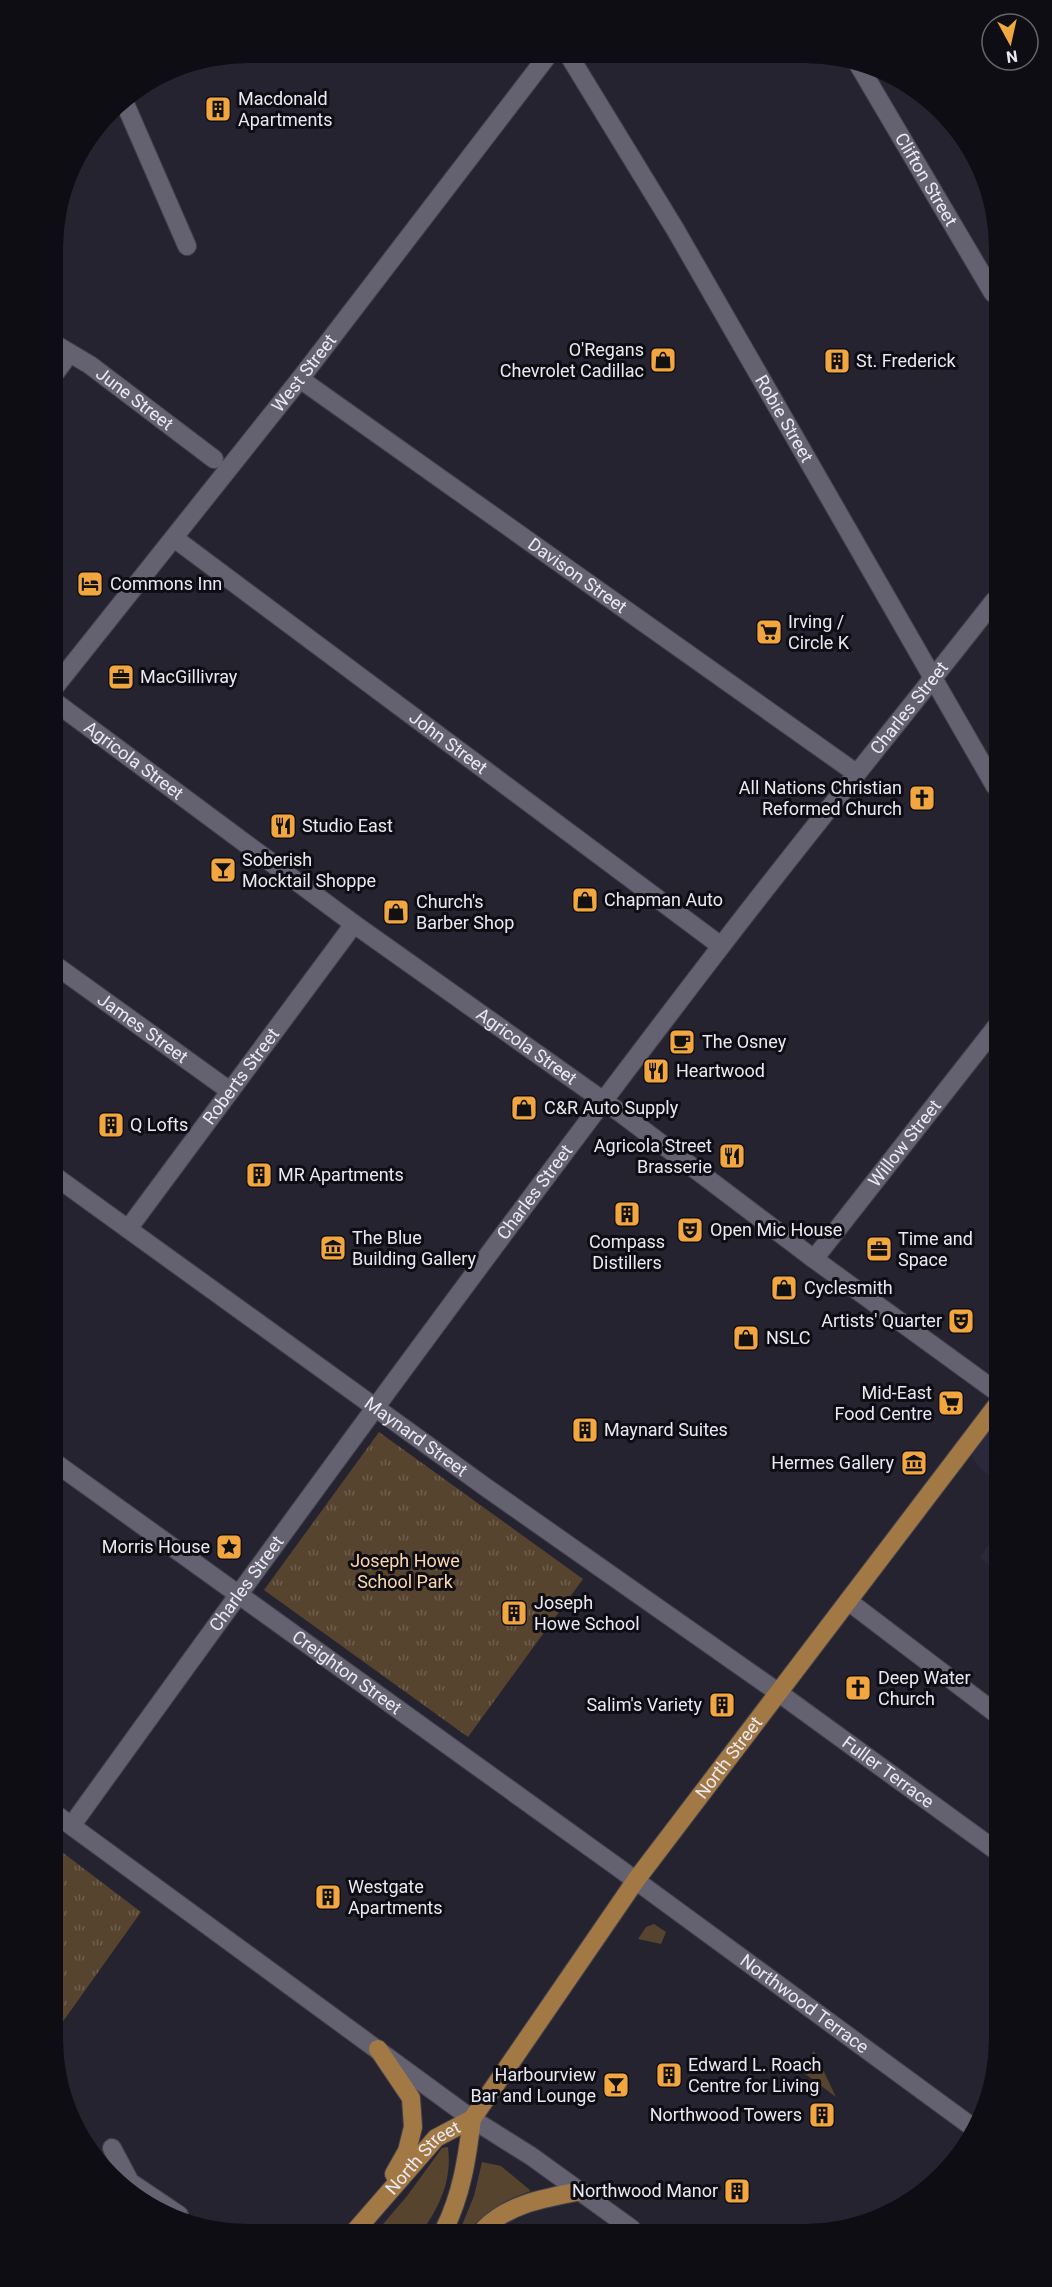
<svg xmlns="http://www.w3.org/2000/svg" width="1052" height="2287" viewBox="0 0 1052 2287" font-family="Roboto,sans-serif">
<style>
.built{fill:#2c283b}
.green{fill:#57442f}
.park{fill:url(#park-tufts)}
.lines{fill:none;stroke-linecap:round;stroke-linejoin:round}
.street-casing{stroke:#43414c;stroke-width:20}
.secondary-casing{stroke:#43414c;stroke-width:20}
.primary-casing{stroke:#43414c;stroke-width:20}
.street{stroke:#646270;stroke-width:18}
.secondary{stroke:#646270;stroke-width:18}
.primary{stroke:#a27945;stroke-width:18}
.labels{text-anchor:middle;stroke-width:6;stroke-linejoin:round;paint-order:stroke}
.poi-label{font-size:18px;fill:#eae9f2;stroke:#0e0d13;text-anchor:start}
.street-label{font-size:18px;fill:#eae9f2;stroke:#0e0d13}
.park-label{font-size:18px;fill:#fdd7ac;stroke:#0e0d13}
</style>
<defs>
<pattern id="park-tufts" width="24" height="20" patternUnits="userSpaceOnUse" patternTransform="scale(1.5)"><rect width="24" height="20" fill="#57442f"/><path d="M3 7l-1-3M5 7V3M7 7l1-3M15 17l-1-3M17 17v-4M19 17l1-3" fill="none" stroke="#6f5f4e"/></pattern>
</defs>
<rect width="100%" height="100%" fill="#25232f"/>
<g class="built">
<polygon points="997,1403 997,1483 979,1467 965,1446"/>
<polygon points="997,1531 997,1572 980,1558"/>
</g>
<g class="green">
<polygon points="654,1924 666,1932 661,1944 638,1939 646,1927"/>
<polygon points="814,2051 836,2097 800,2070"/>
<path d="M 448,2147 C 452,2179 441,2204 423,2230 L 378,2230 L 407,2196 L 442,2148 Z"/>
<path d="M 482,2162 L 501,2166 L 531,2191 C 504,2200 489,2210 469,2230 L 460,2230 L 474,2196 Z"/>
</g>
<g class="park">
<polygon points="379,1432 583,1579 468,1737 264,1590"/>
<polygon points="58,1849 141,1912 59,2027"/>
</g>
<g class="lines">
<defs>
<g id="street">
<path id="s1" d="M 858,64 L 993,293"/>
<polyline points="123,99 187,246"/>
<path id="s2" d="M 53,343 L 90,365 L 214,459"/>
<polyline points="53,376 69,354"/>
<path id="s3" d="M 300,379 L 856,773"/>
<path id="s4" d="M 174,538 L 721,946"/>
<path id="s5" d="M 54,688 L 300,379 L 549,54"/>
<path id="s6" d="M 55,965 L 230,1091"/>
<path id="s7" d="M 56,1177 L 484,1486 L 779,1693 L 998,1852"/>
<path id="s8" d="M 128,1229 L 354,924"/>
<path id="s9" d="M 814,1259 L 996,1027"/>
<path id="s10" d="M 57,1464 L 616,1866 L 975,2129"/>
<polyline points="848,1601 998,1715"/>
<path id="s11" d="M 72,1825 C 285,1529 500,1234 722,945 C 811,829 904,716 994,601"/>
<polyline points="112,2148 130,2182 179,2215"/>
</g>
<g id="secondary">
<path id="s12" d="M 568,54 L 675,229 L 995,786"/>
<path id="s13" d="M 55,702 L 354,924 L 622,1114 L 814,1259 L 997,1392"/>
<polyline points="58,1816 472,2119 531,2156 632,2229"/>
</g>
<g id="primary">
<polyline points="378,2049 411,2098 413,2127 407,2151 394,2174"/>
<path d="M 484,2229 C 509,2203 547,2198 581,2191"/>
<path id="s14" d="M 356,2230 L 436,2138 L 472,2119 L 636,1880 L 997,1405"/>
<path d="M 444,2230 C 462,2194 467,2158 472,2119"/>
</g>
</defs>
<use href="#street" class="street-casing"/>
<use href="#secondary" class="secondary-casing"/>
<use href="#primary" class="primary-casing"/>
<use href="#street" class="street"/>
<use href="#secondary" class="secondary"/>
<use href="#primary" class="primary"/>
</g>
<defs>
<symbol id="building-square" viewBox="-11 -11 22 22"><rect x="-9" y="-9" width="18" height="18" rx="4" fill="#f1a640" stroke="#0e0d13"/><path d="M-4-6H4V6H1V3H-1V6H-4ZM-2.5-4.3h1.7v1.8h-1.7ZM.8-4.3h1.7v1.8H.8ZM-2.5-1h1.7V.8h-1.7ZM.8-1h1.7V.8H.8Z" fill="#111"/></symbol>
<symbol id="shop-square" viewBox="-11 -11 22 22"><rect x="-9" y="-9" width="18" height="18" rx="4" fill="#f1a640" stroke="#0e0d13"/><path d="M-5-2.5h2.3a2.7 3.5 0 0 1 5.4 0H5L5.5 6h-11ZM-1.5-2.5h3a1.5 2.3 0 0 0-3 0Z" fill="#111"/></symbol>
<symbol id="hotel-square" viewBox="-11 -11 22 22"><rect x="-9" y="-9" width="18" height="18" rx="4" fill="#f1a640" stroke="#0e0d13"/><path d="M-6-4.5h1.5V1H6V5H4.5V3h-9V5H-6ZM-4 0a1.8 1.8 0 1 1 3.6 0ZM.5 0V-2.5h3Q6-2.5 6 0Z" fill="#111"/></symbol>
<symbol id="supermarket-square" viewBox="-11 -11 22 22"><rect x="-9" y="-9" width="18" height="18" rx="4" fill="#f1a640" stroke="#0e0d13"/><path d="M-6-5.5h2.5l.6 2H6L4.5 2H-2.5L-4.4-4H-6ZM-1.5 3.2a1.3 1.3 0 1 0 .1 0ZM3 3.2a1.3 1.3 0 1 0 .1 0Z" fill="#111"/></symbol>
<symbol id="office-square" viewBox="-11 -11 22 22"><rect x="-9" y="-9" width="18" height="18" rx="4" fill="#f1a640" stroke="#0e0d13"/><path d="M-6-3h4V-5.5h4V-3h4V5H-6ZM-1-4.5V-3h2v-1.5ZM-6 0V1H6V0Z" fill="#111"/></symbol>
<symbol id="church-square" viewBox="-11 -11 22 22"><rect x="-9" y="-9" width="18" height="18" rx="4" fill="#f1a640" stroke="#0e0d13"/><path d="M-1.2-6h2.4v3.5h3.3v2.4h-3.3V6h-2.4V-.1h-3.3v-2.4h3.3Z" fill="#111"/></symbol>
<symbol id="restaurant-square" viewBox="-11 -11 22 22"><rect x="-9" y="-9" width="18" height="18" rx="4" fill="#f1a640" stroke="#0e0d13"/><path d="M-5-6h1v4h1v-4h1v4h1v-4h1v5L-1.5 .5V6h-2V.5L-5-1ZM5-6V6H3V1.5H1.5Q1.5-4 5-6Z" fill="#111"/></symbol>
<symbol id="bar-square" viewBox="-11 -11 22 22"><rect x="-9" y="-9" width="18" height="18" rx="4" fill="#f1a640" stroke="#0e0d13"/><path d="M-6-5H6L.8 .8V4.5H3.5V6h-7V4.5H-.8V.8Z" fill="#111"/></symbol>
<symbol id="cafe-square" viewBox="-11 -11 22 22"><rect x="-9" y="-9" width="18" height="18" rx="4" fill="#f1a640" stroke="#0e0d13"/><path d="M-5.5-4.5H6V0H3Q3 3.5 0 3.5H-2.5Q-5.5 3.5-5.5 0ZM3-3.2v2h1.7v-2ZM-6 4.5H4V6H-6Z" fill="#111"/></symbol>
<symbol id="theatre-square" viewBox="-11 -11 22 22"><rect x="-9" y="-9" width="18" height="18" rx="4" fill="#f1a640" stroke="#0e0d13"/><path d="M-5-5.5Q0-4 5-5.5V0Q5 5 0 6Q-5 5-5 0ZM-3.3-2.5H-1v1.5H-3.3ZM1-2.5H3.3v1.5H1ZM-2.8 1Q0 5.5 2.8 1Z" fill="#111"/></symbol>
<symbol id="museum-square" viewBox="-11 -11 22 22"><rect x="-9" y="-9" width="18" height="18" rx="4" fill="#f1a640" stroke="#0e0d13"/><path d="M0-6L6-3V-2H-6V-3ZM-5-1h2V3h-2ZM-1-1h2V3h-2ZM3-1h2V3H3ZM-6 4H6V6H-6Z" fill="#111"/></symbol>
<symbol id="sight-square" viewBox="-11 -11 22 22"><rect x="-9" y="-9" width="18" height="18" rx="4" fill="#f1a640" stroke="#0e0d13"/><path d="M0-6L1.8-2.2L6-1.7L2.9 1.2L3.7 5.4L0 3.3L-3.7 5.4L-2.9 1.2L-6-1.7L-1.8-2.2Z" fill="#111"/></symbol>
</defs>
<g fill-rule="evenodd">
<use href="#building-square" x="203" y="94" width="30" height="30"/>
<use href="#shop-square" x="648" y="345" width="30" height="30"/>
<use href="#building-square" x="822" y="346" width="30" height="30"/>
<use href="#hotel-square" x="75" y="569" width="30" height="30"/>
<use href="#supermarket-square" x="754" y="617" width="30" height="30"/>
<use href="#office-square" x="106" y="662" width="30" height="30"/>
<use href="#church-square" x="907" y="783" width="30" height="30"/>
<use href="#restaurant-square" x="268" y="811" width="30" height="30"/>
<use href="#bar-square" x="208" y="855" width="30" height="30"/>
<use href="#shop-square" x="570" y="885" width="30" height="30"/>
<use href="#shop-square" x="381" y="897" width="30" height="30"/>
<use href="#cafe-square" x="667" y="1027" width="30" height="30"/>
<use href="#restaurant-square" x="641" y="1056" width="30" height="30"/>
<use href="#shop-square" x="509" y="1093" width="30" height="30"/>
<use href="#building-square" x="96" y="1110" width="30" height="30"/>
<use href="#restaurant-square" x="717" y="1141" width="30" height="30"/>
<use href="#building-square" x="244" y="1160" width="30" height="30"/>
<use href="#building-square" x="612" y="1199" width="30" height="30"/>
<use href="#theatre-square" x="675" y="1215" width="30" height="30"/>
<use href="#museum-square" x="318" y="1233" width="30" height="30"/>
<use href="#office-square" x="864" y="1234" width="30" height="30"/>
<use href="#shop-square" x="769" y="1273" width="30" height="30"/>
<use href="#theatre-square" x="946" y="1306" width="30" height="30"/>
<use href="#shop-square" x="731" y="1323" width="30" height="30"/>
<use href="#supermarket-square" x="936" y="1388" width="30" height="30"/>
<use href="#building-square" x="570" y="1415" width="30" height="30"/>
<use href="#museum-square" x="899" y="1448" width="30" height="30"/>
<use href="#sight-square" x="214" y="1532" width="30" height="30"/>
<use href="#building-square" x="499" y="1598" width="30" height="30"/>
<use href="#church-square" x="843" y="1673" width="30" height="30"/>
<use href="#building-square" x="707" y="1690" width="30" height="30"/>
<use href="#building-square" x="313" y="1882" width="30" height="30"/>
<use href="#building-square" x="654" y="2060" width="30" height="30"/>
<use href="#bar-square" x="601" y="2070" width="30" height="30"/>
<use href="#building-square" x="807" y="2100" width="30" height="30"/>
<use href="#building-square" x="722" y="2176" width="30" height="30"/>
</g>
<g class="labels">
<g class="poi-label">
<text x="238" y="105">Macdonald<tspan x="238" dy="21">Apartments</tspan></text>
<text x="644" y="356" text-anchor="end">O'Regans<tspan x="644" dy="21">Chevrolet Cadillac</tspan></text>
<text x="856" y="367">St. Frederick</text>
<text x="110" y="590">Commons Inn</text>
<text x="788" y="628">Irving /<tspan x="788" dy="21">Circle K</tspan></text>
<text x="140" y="683">MacGillivray</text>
<text x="902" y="794" text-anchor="end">All Nations Christian<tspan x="902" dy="21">Reformed Church</tspan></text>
<text x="302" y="832">Studio East</text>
<text x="242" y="866">Soberish<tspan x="242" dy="21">Mocktail Shoppe</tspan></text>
<text x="604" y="906">Chapman Auto</text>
<text x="416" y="908">Church's<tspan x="416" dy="21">Barber Shop</tspan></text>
<text x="702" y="1048">The Osney</text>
<text x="676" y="1077">Heartwood</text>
<text x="544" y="1114">C&amp;R Auto Supply</text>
<text x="130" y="1131">Q Lofts</text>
<text x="712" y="1152" text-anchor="end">Agricola Street<tspan x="712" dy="21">Brasserie</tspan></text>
<text x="278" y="1181">MR Apartments</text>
<text x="710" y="1236">Open Mic House</text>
<text x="352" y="1244">The Blue<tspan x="352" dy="21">Building Gallery</tspan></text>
<text x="898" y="1245">Time and<tspan x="898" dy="21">Space</tspan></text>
<text x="627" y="1248" text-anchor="middle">Compass<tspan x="627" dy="21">Distillers</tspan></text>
<text x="804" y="1294">Cyclesmith</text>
<text x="942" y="1327" text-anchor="end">Artists' Quarter</text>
<text x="766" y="1344">NSLC</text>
<text x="932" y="1399" text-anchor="end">Mid-East<tspan x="932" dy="21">Food Centre</tspan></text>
<text x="604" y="1436">Maynard Suites</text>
<text x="894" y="1469" text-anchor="end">Hermes Gallery</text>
<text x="210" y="1553" text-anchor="end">Morris House</text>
<text x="534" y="1609">Joseph<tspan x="534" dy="21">Howe School</tspan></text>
<text x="878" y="1684">Deep Water<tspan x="878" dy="21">Church</tspan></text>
<text x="702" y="1711" text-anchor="end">Salim's Variety</text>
<text x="348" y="1893">Westgate<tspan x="348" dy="21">Apartments</tspan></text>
<text x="688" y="2071">Edward L. Roach<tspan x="688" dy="21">Centre for Living</tspan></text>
<text x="596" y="2081" text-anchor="end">Harbourview<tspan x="596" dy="21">Bar and Lounge</tspan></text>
<text x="802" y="2121" text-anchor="end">Northwood Towers</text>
<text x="718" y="2197" text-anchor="end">Northwood Manor</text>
</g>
<g class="street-label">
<text dy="6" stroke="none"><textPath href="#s1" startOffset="134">Clifton Street</textPath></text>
<text dy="6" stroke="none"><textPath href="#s5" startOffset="402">West Street</textPath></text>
<text dy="6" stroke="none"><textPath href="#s2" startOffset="99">June Street</textPath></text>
<text dy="6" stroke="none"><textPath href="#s12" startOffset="424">Robie Street</textPath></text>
<text dy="6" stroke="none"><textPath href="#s3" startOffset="340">Davison Street</textPath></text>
<text dy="6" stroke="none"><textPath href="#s11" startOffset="1396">Charles Street</textPath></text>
<text dy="6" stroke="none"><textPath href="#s4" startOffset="342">John Street</textPath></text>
<text dy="6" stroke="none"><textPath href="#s13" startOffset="98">Agricola Street</textPath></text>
<text dy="6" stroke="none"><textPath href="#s6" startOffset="108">James Street</textPath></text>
<text dy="6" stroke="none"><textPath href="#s13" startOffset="584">Agricola Street</textPath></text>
<text dy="6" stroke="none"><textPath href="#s8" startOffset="190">Roberts Street</textPath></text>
<text dy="6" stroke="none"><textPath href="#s9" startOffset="147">Willow Street</textPath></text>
<text dy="6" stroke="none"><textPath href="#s11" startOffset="784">Charles Street</textPath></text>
<text dy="6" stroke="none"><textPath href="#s7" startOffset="444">Maynard Street</textPath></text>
<text dy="6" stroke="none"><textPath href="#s11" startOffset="298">Charles Street</textPath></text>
<text dy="6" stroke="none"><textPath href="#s10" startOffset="357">Creighton Street</textPath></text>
<text dy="6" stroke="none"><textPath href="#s14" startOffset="606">North Street</textPath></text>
<text dy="6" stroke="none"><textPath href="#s7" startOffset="1023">Fuller Terrace</textPath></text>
<text dy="6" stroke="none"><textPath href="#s10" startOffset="922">Northwood Terrace</textPath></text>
<text dy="6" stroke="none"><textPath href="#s14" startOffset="99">North Street</textPath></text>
</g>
<g class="park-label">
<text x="405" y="1567">Joseph Howe<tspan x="405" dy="21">School Park</tspan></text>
</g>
</g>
<path d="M0 0H1052V2287H0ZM248 63H804A185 185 0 0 1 989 248V2039A185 185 0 0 1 804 2224H248A185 185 0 0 1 63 2039V248A185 185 0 0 1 248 63Z" fill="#0e0d13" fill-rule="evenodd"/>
<g transform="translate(1010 42) rotate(172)"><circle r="28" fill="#0e0d13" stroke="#66656c" stroke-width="1.5"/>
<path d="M0-4.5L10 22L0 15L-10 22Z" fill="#f1a640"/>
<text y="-9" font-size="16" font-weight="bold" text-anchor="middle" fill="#eae9f2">N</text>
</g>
</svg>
